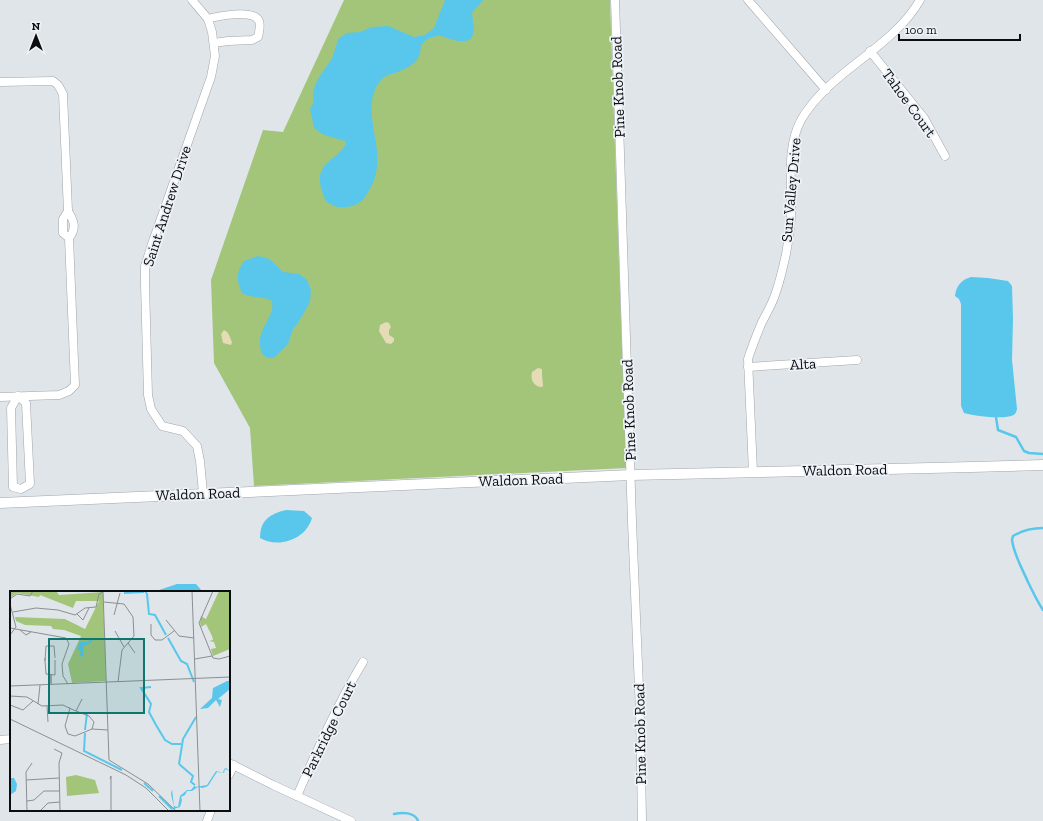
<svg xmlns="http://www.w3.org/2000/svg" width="1043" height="821" viewBox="0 0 1043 821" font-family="'Zilla Slab',serif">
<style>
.green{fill:#a3c57a}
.sand{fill:#e5dbb6}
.water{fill:#58c7eb}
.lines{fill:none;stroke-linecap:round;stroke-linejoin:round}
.stream{stroke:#58c7eb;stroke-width:2.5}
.minor-casing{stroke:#a0a5aa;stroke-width:9}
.tertiary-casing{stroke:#a0a5aa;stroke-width:11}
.minor{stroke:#fff;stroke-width:8}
.tertiary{stroke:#fff;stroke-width:10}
.labels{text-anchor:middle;stroke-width:3.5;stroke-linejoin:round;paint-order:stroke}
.street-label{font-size:15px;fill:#0c0d0f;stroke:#edf2f8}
.inset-river{fill:none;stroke:#58c7eb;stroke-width:2}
.inset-road{fill:none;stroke:#8b8f92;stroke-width:1}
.view{fill:#0f766e;fill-opacity:0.15;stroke:#0f766e;stroke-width:2}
.inset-edge{fill:none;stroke:#0c0d0f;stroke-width:2}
</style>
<rect width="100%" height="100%" fill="#e0e5ea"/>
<polygon class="green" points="344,0 610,0 626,468 254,486 250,428 214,363 211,280 263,130 283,132"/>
<g class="sand">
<polygon points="386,322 389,323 391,327 389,330 389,335 394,338 394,341 391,344 386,343 379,331 380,325"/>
<path d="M 224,330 C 229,332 230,338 232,342 L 231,345 L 223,343 L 221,334 Z"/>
<path d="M 538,368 L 542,369 L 542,375 L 543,386 L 542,387 C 534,387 530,380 532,372 Z"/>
</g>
<g class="water">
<path d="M 445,0 L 483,0 L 472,13 L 474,31 L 471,39 C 457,46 445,34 436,36 C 413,42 426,51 415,62 C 411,66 405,69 400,71 C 394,74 387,74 383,78 C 359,101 381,140 377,166 C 376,178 371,188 365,197 C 359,206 348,208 338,207 C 330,205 325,202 323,194 C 312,163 333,164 346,144 L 345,141 L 324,135 L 314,128 L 310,109 L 314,102 C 309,84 326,70 333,56 C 335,50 336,44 339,38 L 347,33 L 360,32 L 372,27 L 388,26 L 414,37 L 425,35 L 434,28 Z"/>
<path d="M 258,256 L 267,258 L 273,262 L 283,272 L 299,274 L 307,280 L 311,290 L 310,302 L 298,323 L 293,329 L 288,344 L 274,358 L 268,358 L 263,355 C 251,332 276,319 272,301 C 264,296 253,299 242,293 C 236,279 236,274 244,261 Z"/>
<path d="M 971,277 L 988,278 L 1008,281 L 1012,286 L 1013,319 L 1012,360 L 1017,409 C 1016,413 1015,415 1011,416 C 1002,419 973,416 964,413 L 961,406 L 961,304 L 959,299 L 955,296 C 956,286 961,280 971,277 Z"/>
<path d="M 286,510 L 304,511 L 312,518 C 306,539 279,549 260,538 C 260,520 270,514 286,510 Z"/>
<polygon points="177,584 196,584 203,592 153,592"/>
</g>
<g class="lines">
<g class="stream">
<polyline points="996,417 998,430 1016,437 1024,451 1029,453 1043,454"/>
<path d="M 1043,528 C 1032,528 1023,530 1013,536 L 1012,540 C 1014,555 1022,568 1028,582 C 1033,592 1037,601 1043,610"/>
<path d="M 394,814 C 402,812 415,812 418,821"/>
</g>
<defs>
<g id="minor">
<polyline points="192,0 208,19 212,32 215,56 211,77 153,241 145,266 145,284 148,395 151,409 162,426 183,431 197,446 200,461 203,493"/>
<polyline points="615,0 632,522 640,712 642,821"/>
<polyline points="748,0 826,90"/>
<path d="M 208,19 C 218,16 254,9 259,21 C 261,26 259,32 258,37 L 252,40 L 228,41 L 214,43"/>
<polyline points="870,51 924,118 945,156"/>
<polyline points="0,82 53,81 58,85 63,94 68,211"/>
<polyline points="748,367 857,360"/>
<polygon points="18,396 26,403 30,484 21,489 13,487 11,408"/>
<path d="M 0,397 L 59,395 L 69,391 L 75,385 L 69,238 C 77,228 74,221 68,211 L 63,219 L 63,233 L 69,238"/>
<path d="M 753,472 L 748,359 C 752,346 757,334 762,322 C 767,313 772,304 775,295 C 780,281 783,268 786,254 C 788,241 791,228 791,215 C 792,184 786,148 801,120 C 829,71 892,49 920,0"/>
<polyline points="0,740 11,739"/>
<polyline points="229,763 273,785 351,821"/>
<polyline points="229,775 234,765"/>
<path d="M 297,796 C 317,750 337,705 363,662"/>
<polyline points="207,821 211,810"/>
</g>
<polyline id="tertiary" points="0,503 631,475 972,467 1043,465"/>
</defs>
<use href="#minor" class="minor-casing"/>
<use href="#tertiary" class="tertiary-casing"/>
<use href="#minor" class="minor"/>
<use href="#tertiary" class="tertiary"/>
</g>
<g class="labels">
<g class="street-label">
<text transform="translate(618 87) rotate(-92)" y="5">Pine Knob Road</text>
<text transform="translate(909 103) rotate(54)" y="5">Tahoe Court</text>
<text transform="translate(791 190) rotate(-85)" y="5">Sun Valley Drive</text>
<text transform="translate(167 206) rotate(-72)" y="5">Saint Andrew Drive</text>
<text transform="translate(803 364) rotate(-3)" y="5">Alta</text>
<text transform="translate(629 410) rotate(-92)" y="5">Pine Knob Road</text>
<text transform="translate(845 470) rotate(-1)" y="5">Waldon Road</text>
<text transform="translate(521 480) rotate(-2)" y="5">Waldon Road</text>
<text transform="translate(198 494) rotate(-2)" y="5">Waldon Road</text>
<text transform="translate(329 729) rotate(-64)" y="5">Parkridge Court</text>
<text transform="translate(640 734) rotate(-91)" y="5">Pine Knob Road</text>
</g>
</g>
<g transform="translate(10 591)">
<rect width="220" height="220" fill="#e0e5ea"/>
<path d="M 0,0 L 46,0 L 49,4 L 93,1 L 96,90 L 62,92 L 58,73 L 71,45 L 54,39 L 43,38 L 41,35 L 15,34 L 6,30 L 5,26 L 55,28 L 75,38 L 89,10 L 66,10 L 63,17 L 30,4 L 29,6 L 7,2 L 0,7 ZM 209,0 L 220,0 L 220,58 L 203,65 L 201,58 L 206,57 L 204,51 L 199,50 L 203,49 L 202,45 L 196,33 L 191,36 L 190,32 L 191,25 L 196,28 ZM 66,184 L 85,189 L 89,202 L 57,205 L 56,186 Z" fill="#a3c57a"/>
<path d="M 81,46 L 83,47 L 82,51 L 74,55 L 73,65 L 69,66 L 71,61 L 67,58 L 70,51 L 78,51 ZM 217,90 L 220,90 L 220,98 L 208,108 L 212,109 L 210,116 L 206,109 L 198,117 L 190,118 L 202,107 L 203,97 ZM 214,178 L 216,177 L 220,180 L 215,178 L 214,182 L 212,182 L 207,181 L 198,195 L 193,197 L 188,196 L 182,200 L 177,200 L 175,204 L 171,206 L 172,209 L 170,216 L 161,219 L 164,216 L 161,203 L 162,198 L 164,215 L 168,216 L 170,205 L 177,199 L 181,199 L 185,194 L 185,196 L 197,194 L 206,180 L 213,182 ZM 0,187 L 4,187 L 7,193 L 6,200 L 0,204 Z" fill="#58c7eb"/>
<path class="inset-river" d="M 135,0 L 137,3 L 139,23 L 145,24 L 156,44M 114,2 L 134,1M 158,47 L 171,70 L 177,73 L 184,91M 141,96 L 131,97 L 141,113 L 139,121 L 146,134 L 155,149 L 162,153 L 171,153M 75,122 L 77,122 L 75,139M 75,142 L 74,160 L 112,179M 169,173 L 173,148 L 186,126M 169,173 L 183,185 L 181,191 L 185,194M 134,192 L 143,200M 149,205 L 162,218"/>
<path class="inset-road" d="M 93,0 L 99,169 L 138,193 L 166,220M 182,0 L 190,220M 203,0 L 189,32 L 203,67 L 209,68 L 220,65M 0,8 L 7,3 L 20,5 L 23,0M 94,11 L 114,13 L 123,26 L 124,45 L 112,59 L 108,91M 0,13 L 6,36 L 0,44M 3,21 L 26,17 L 48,19 L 65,24 L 75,17 L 86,16 L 89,3 L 93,1M 67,23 L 73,29 L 79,17M 104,24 L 110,2M 156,29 L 169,45 L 184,47M 141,33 L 141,44 L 145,49 L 152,49 L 164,40M 0,37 L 56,47 L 59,53 L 52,73 L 53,85 L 58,93M 10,39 L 16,44 L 21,41M 105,40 L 114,56M 118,52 L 125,62M 0,53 L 0,87M 35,67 L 35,70 L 36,55 L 44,55 L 45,67M 185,68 L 202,65M 35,70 L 36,83 L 45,84 L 45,69M 41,92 L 41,84 L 41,93M 0,95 L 220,86M 0,105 L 17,106 L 32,115 L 53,114 L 57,116 L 60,117 L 61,118 L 71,122 L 79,125 L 84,131 L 82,138 L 65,145 L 58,143 L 55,135 L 60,117M 28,113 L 30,94M 0,114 L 13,119 L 23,110M 37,115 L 38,131M 66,120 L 72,108M 0,128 L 116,184 L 136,197 L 159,220M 82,138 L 98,139M 44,158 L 52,162 L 49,172 L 50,220M 100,188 L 101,185 L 101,220M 16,189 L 49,187M 17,210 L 24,209 L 34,200 L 50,200M 17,220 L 16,181 L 22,172M 30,220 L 38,212 L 50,211"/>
<path class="view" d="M 39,48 L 134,48 L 134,122 L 39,122 Z"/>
<rect width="220" height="220" class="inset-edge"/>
</g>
<g transform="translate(36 36)" stroke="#edf2f8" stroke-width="3" paint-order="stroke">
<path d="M0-3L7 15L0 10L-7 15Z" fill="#0c0d0f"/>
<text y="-6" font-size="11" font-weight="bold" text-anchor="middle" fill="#0c0d0f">N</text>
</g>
<path d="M899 34v6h121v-6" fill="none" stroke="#0c0d0f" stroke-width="2"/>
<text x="905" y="34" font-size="12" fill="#0c0d0f" stroke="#edf2f8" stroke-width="3" paint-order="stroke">100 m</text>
</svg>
